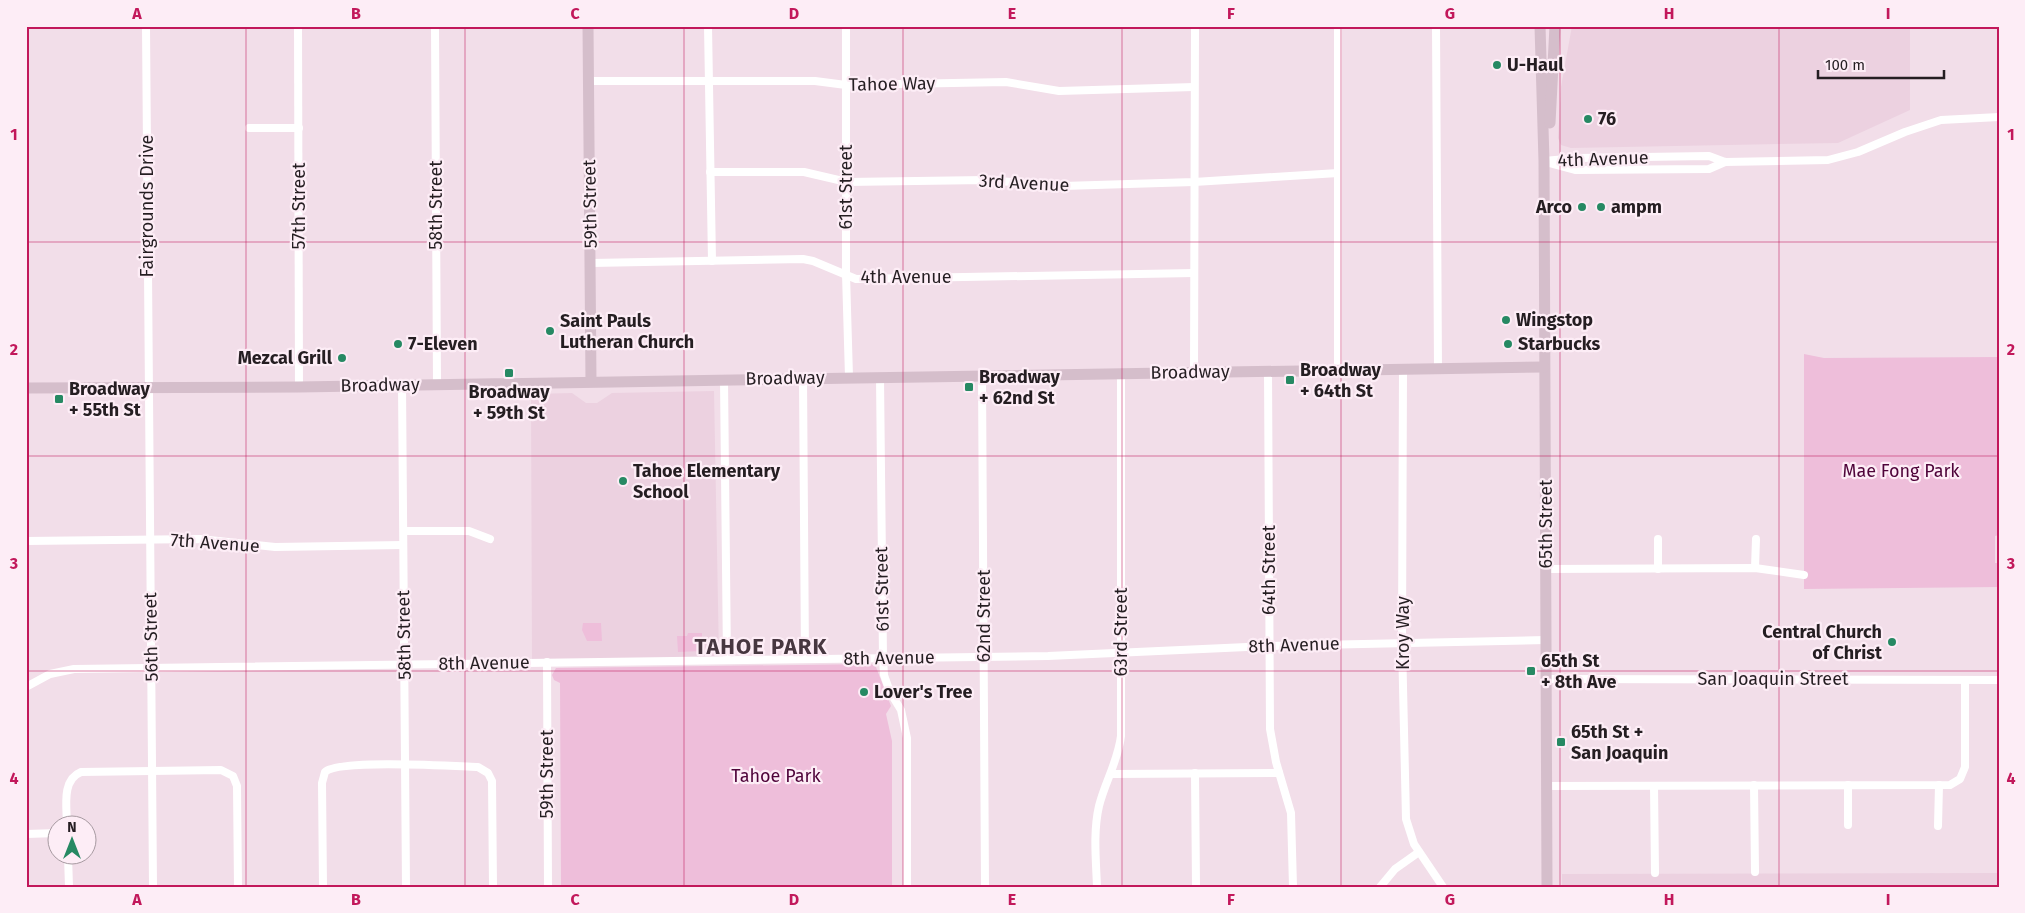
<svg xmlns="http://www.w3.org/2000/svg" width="2025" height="913" viewBox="0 0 2025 913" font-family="'Fira Sans',sans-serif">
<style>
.built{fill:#ecd1e0}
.green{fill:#eebeda}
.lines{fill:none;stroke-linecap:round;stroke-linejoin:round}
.street{stroke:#fff;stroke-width:8}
.secondary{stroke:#d5becb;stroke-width:11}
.grid{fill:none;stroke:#c2185b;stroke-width:1;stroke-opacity:0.55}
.poi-dot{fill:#268963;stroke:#fdedf6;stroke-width:2}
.labels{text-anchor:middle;stroke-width:4.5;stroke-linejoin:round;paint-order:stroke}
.poi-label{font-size:18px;font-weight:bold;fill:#251e22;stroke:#fdedf6;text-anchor:start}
.street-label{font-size:18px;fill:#251e22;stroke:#fdedf6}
.park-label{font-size:18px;fill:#4f043a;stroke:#fdedf6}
.district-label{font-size:22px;font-weight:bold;letter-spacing:1px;fill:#473740;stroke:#fdedf6}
.neatline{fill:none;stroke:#c2185b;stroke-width:2}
.grid-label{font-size:16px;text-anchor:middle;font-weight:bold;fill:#c2185b}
</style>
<rect width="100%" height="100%" fill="#f2dee9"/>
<g class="built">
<polygon points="1572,26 1910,26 1910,110 1838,143 1571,148 1561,145 1558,138 1561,87"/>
<polygon points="714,391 719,657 532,660 531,394 572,393 586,403 597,403 612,393"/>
<polygon points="1999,873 1999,887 1562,887 1562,874"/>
</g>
<g class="green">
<polygon points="1804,354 1824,358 1999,357 1999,535 1995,536 1995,563 1999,563 1999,587 1804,589"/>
<polygon points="583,623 601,623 602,641 587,641 582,630"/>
<polygon points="688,633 702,633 702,651 678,652 677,636 687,636"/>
<polygon points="871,664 876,667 891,706 886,714 892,741 892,887 561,887 560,683 554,680 552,675 556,668"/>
</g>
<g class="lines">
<g class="street">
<polyline points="146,26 153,887"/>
<polyline points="298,26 299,387"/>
<polyline points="435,26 437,383"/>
<polyline points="708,26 712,261"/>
<polyline points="846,26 846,274 849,377"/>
<polyline points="1338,26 1338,370"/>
<polyline points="1436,26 1438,369"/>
<polyline points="588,81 815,81 846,85 1006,82 1059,91 1194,87"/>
<polyline points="249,128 299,128"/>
<polyline points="1544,161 1577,158 1709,156 1725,162 1828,160 1858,152 1905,132 1941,120 1999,117"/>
<polyline points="1549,163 1575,170 1709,169 1725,162"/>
<polyline points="710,172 804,172 847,182 985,180 1063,186 1194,182 1338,173"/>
<polyline points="591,263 803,259 813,261 856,279 1194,273"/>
<polyline points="1403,369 1402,642 1406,819 1414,844 1443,887"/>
<polyline points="1268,371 1270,729 1276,762 1291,813 1293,887"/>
<polyline points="1194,372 1195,26"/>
<polyline points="982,375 985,887"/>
<polyline points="880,377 883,658 884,675 890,692 901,710 907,738 907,887"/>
<polyline points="803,378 805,659"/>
<polyline points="724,379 727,659"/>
<polyline points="402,384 406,887"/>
<polyline points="404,531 469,531 490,539"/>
<polyline points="26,541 200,539 275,547 403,545"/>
<polyline points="1755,568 1756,539"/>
<polyline points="1546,569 1755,568 1804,575"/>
<polyline points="1658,569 1658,539"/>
<polyline points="547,662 548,887"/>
<polyline points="1546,679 1999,680"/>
<polyline points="26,687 50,674 74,669 1048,656 1269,646 1546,640"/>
<polyline points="1195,773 1196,887"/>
<polyline points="1112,774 1279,773"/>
<polyline points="1754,785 1755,872"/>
<polyline points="1848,785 1848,825"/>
<polyline points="1547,786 1950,785 1960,779 1965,767 1965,680"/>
<polyline points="1654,786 1655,873"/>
<path d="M 67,826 C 67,808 61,780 81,772 L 221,770 L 233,776 L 237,786 L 238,887"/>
<polyline points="1938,826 1939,785"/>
<polyline points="26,834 58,833"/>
<polyline points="68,856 69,887"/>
<path d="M 323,887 L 322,783 L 325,772 C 338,759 453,766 478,767 L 488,773 L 492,781 L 493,887"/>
<path d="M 1097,887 C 1096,860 1093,832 1099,806 C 1105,782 1118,761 1121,736 L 1121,373"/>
<polyline points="1380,887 1395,869 1419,852"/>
</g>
<g class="secondary">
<polyline points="588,26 591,381"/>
<polyline points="1540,26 1544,161 1547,887"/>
<polyline points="1550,123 1555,26"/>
<polyline points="26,388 299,387 1544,367"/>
</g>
</g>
<path class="grid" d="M 246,26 L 246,887M 465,26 L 465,887M 684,26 L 684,887M 903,26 L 903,887M 1122,26 L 1122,887M 1341,26 L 1341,887M 1560,26 L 1560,887M 1779,26 L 1779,887M 26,242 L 1999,242M 26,456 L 1999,456M 26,671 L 1999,671"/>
<g class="poi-dot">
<circle cx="1497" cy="65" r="5"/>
<circle cx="1588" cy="119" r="5"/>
<circle cx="1582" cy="207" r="5"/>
<circle cx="1601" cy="207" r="5"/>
<circle cx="1506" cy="320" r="5"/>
<circle cx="550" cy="331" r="5"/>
<circle cx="398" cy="344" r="5"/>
<circle cx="1508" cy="344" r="5"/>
<circle cx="342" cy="358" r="5"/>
<rect x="504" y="368" width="10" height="10" rx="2.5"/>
<rect x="1285" y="375" width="10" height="10" rx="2.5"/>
<rect x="964" y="382" width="10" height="10" rx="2.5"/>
<rect x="54" y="394" width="10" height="10" rx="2.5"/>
<circle cx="623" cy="481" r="5"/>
<circle cx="1892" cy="642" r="5"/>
<rect x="1526" y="666" width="10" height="10" rx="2.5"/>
<circle cx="864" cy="692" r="5"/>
<rect x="1556" y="737" width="10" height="10" rx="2.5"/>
</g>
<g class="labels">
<g class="poi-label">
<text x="1507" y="71">U-Haul</text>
<text x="1598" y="125">76</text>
<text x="1572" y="213" text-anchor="end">Arco</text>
<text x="1611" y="213">ampm</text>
<text x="1516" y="326">Wingstop</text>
<text x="560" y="327">Saint Pauls<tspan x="560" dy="21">Lutheran Church</tspan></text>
<text x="408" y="350">7-Eleven</text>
<text x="1518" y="350">Starbucks</text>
<text x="332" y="364" text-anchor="end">Mezcal Grill</text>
<text x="1300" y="376">Broadway<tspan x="1300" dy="21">+ 64th St</tspan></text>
<text x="979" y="383">Broadway<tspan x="979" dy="21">+ 62nd St</tspan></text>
<text x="69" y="395">Broadway<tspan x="69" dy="21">+ 55th St</tspan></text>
<text x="509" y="398" text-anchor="middle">Broadway<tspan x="509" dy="21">+ 59th St</tspan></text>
<text x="633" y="477">Tahoe Elementary<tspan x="633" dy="21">School</tspan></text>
<text x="1882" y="638" text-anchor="end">Central Church<tspan x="1882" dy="21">of Christ</tspan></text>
<text x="1541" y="667">65th St<tspan x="1541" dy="21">+ 8th Ave</tspan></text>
<text x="874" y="698">Lover's Tree</text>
<text x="1571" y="738">65th St +<tspan x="1571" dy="21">San Joaquin</tspan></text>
</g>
<g class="street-label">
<text transform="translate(892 84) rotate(-1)" y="6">Tahoe Way</text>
<text transform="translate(1603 159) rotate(-2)" y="6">4th Avenue</text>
<text transform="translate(1024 183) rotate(3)" y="6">3rd Avenue</text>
<text transform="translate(846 187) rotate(-90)" y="6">61st Street</text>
<text transform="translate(590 204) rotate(-91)" y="6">59th Street</text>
<text transform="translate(436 205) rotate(-90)" y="6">58th Street</text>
<text transform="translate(147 206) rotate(-90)" y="6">Fairgrounds Drive</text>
<text transform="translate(299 206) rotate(-90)" y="6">57th Street</text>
<text x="906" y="283">4th Avenue</text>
<text transform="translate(1190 372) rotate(-1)" y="6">Broadway</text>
<text transform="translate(785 378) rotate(-1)" y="6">Broadway</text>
<text transform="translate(380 385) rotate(-1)" y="6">Broadway</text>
<text transform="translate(1546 524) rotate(-90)" y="6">65th Street</text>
<text transform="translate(215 543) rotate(4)" y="6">7th Avenue</text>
<text transform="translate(1269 570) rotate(-90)" y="6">64th Street</text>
<text transform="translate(882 589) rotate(-91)" y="6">61st Street</text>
<text transform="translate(984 616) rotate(-90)" y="6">62nd Street</text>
<text transform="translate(1121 632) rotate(-90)" y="6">63rd Street</text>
<text transform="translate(1403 633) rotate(-90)" y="6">Kroy Way</text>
<text transform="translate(404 635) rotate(-91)" y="6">58th Street</text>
<text transform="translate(151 637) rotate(-91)" y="6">56th Street</text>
<text transform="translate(1294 645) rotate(-2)" y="6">8th Avenue</text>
<text transform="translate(889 658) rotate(-1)" y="6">8th Avenue</text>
<text transform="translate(484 663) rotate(-1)" y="6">8th Avenue</text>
<text x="1773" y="685">San Joaquin Street</text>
<text transform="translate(547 774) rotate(-90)" y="6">59th Street</text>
</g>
<g class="park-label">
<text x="1901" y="477">Mae Fong Park</text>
<text x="776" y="782">Tahoe Park</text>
</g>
<g class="district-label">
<text x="761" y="654">TAHOE PARK</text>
</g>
</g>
<rect width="2025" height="913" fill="none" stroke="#fdedf6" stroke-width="55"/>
<g transform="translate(72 840)"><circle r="24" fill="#fdedf6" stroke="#a79aa1"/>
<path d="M0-4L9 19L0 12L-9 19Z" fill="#268963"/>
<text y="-8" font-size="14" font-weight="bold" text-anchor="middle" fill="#251e22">N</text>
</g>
<path d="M1818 70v8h126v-8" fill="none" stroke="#251e22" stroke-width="2.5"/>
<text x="1825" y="70" font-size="15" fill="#251e22" stroke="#fdedf6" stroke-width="4" paint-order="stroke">100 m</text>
<rect x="28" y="28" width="1970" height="858" class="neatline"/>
<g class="grid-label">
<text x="137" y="19">A</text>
<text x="356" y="19">B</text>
<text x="575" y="19">C</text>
<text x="794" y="19">D</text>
<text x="1012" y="19">E</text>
<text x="1231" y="19">F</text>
<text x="1450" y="19">G</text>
<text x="1669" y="19">H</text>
<text x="1888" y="19">I</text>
<text x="14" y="140">1</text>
<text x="2011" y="140">1</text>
<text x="14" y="355">2</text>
<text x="2011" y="355">2</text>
<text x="14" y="569">3</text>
<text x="2011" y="569">3</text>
<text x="14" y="784">4</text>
<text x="2011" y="784">4</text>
<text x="137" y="905">A</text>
<text x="356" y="905">B</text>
<text x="575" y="905">C</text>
<text x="794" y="905">D</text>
<text x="1012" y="905">E</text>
<text x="1231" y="905">F</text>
<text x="1450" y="905">G</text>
<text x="1669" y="905">H</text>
<text x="1888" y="905">I</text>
</g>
</svg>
